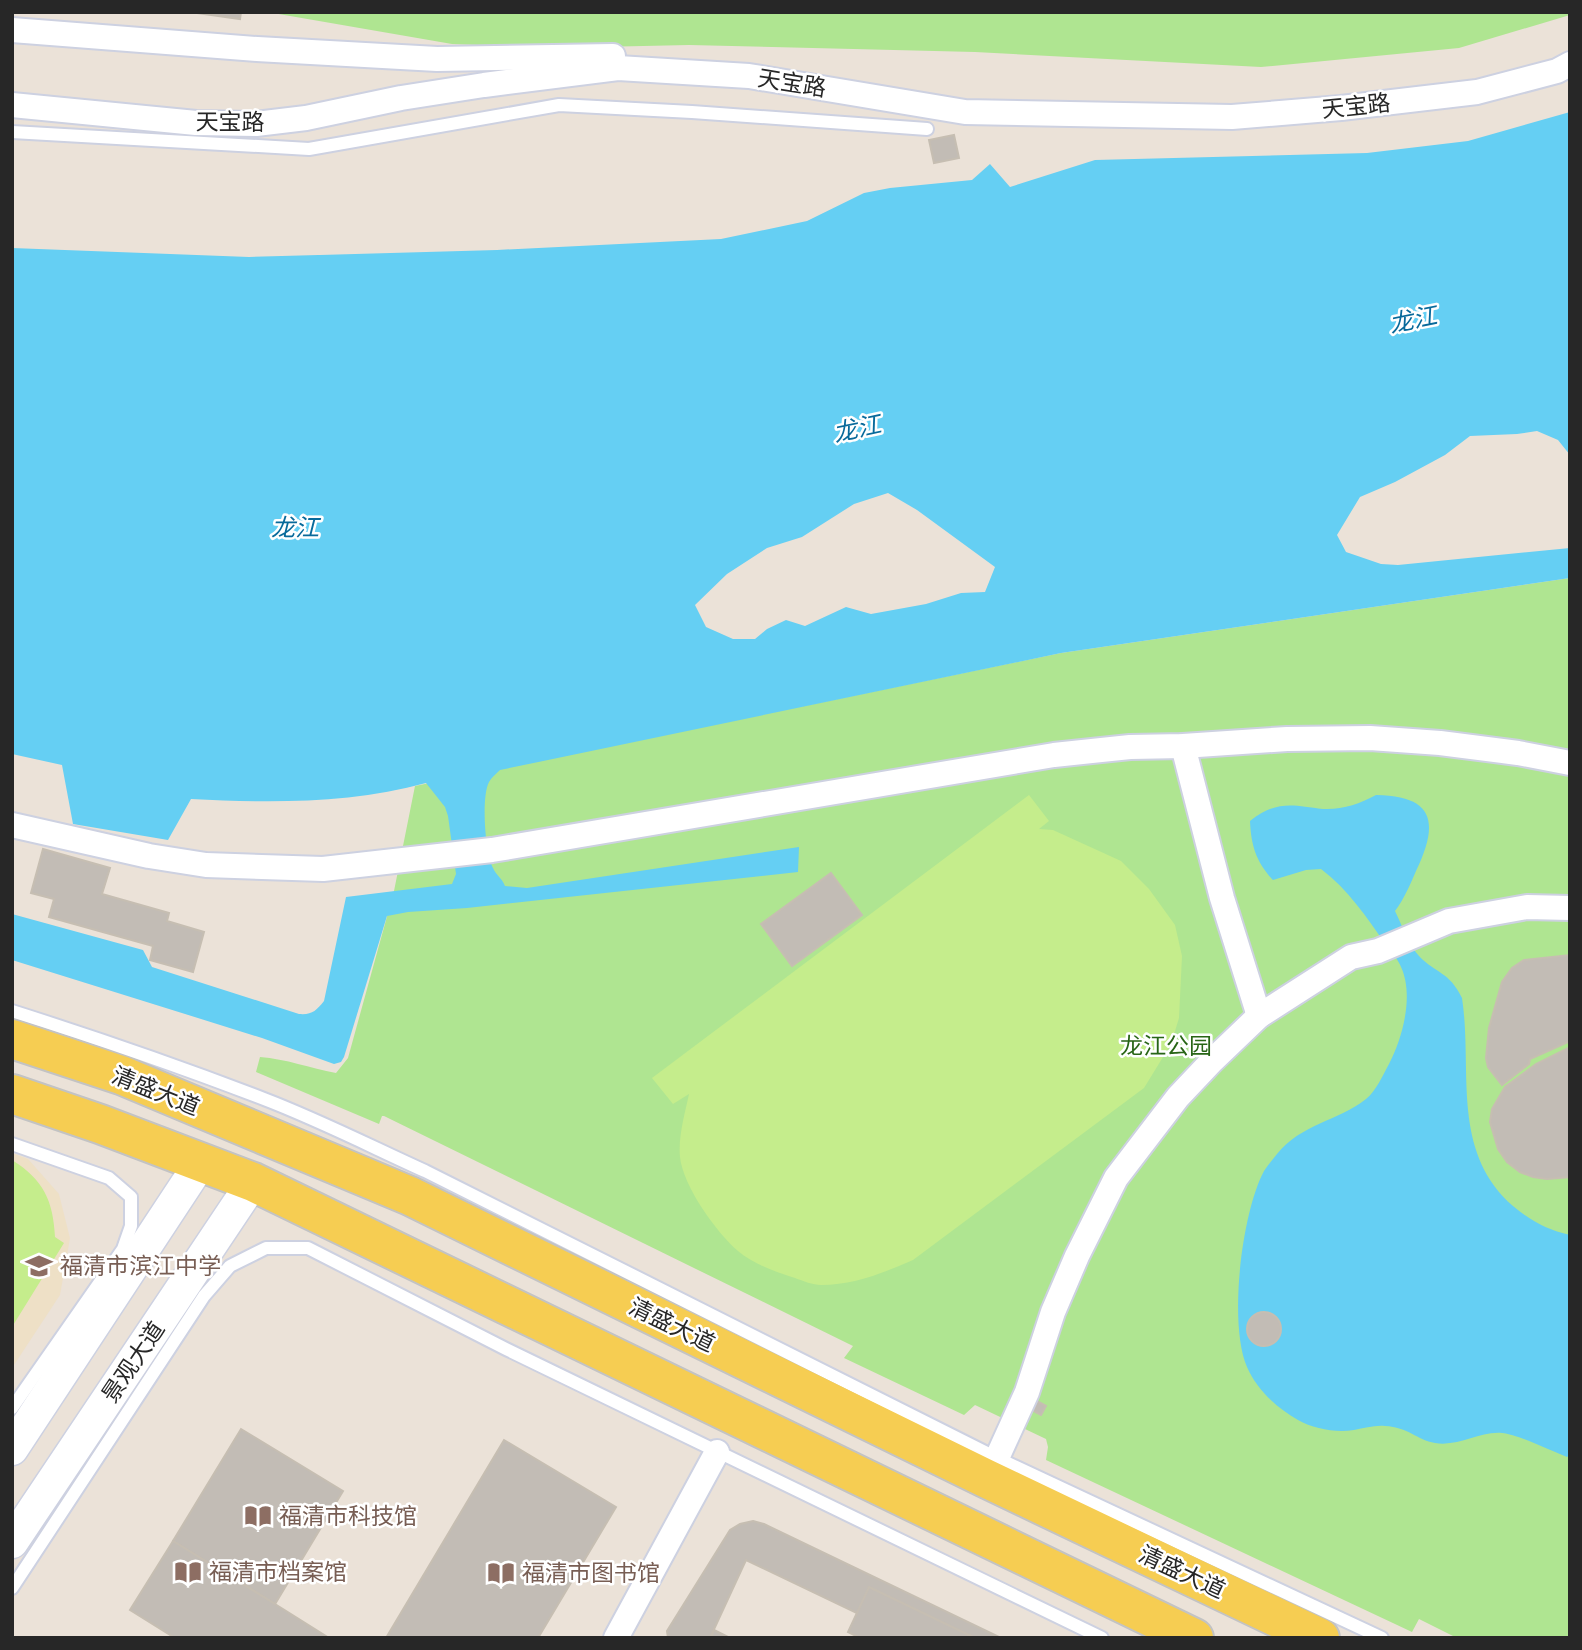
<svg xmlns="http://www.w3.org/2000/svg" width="1582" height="1650" viewBox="0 0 1582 1650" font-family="'Roboto Condensed','Noto Sans SC',sans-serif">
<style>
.education{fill:#eee0c6}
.green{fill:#afe591}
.pitch{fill:#c5ed8c}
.water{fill:#65cff3;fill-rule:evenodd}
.building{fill:#c2bcb5;stroke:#c6beb2;stroke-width:2}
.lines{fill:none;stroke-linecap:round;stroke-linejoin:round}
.service-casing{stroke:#cdd1e1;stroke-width:16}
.minor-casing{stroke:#cdd1e1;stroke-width:28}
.tertiary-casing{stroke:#cdd1e1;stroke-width:35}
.primary-casing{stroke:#c3c3c3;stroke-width:42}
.service{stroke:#fff;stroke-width:12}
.minor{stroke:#fff;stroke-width:24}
.tertiary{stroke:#fff;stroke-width:32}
.primary{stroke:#f6cd52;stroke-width:38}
.labels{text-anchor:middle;stroke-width:5;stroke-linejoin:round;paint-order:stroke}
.street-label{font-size:23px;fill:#272727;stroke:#fff}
.park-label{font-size:23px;fill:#286516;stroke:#fff}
.education-label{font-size:23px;fill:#785e54;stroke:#fff;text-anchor:start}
.water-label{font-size:24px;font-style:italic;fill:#086a9b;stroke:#fff}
</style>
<rect width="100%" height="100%" fill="#ebe2d8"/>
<polygon class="education" points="12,1153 28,1159 59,1194 70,1238 60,1295 12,1368"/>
<g class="green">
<polygon points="267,12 1570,12 1570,15 1459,48 1261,67 975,52 689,45 551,48 452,44"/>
<path d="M 1570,578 L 1570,1638 L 1457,1638 L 1419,1619 L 1412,1632 L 1046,1460 L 1048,1447 L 1046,1439 L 975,1405 L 964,1415 L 844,1358 L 853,1346 L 384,1116 L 382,1116 L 379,1124 L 256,1072 L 260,1057 C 286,1059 310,1068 336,1073 L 348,1058 L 394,891 L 415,786 L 1061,653 Z"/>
</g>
<g class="pitch">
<path d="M 1029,795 L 1049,821 L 1039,829 L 1053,830 L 1121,861 L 1149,889 L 1175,925 L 1182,956 L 1179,1018 L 1171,1044 L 1144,1088 L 913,1260 C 883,1273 854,1285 821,1285 C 813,1285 803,1281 795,1278 C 776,1272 753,1264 738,1251 C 716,1232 683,1186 680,1157 C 678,1137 685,1113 689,1094 L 673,1104 L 652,1078 Z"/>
<path d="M 12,1160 C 44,1180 53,1201 55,1237 L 64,1243 L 12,1327 Z"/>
</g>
<g class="water">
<path d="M 1570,112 L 1570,455 L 1558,440 L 1537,431 L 1517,434 L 1470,436 L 1445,455 L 1395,482 L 1360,497 L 1337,535 L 1346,552 L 1381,564 L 1398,565 L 1570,548 L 1570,578 L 1061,653 L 500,770 C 496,774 491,778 489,782 C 481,797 485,853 493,868 C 496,875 502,878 505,886 L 527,888 L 799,847 L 798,872 L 467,908 L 408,912 L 387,916 L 344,1057 L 341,1062 L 334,1064 L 262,1038 L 12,960 L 12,914 L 143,950 L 152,967 L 299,1014 C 312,1015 316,1011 324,1001 L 346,897 L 452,884 L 456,874 L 448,816 L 445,807 L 426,783 C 351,804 268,803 191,799 L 168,840 L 73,824 L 62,765 L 12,754 L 12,248 L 249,257 L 497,250 L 721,239 L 807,221 L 864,193 L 890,188 L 972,180 L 990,164 L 1010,187 L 1095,160 L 1367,153 L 1468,141 ZM 888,493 L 917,510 L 995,567 L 985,592 L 961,593 L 926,604 L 871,614 L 846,607 L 805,626 L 786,620 L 767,629 L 755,639 L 733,639 L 706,627 L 695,605 L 727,574 L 767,548 L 802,537 L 854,504 Z"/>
<path d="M 1376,795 C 1435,796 1439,823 1416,871 C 1410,885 1404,899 1395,911 C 1402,925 1408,944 1419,956 C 1436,974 1449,971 1462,998 C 1473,1070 1450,1151 1513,1206 C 1531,1221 1547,1230 1570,1235 L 1570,1454 L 1567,1457 C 1551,1451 1517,1434 1502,1433 C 1479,1431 1459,1447 1435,1443 C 1417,1440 1408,1427 1385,1426 C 1375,1425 1365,1428 1354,1430 C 1336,1433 1314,1429 1298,1420 C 1277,1408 1257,1390 1247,1367 C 1228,1323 1242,1212 1264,1171 C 1268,1165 1273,1159 1277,1154 C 1301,1124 1338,1121 1366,1099 C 1376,1091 1383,1075 1389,1064 C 1403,1037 1414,995 1401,967 C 1398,959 1391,952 1386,945 C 1367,918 1348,889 1321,869 L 1306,870 L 1273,880 C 1256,862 1251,845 1250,821 C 1277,800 1292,805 1323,809 C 1342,810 1359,804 1376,795 Z"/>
</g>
<g class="building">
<polygon points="190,12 241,12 240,19"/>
<polygon points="954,135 959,158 934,163 929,140"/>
<polygon points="43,849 110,868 102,894 169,913 167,921 204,932 193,972 150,960 153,946 49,917 54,899 31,893"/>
<polygon points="831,873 862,915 792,966 761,924"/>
<polygon points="1570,955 1570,1041 1530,1059 1529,1064 1502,1085 1488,1067 1486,1058 1489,1028 1502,982 1512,968 1524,960"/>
<polygon points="1570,1047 1570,1177 1547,1179 1533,1177 1520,1172 1507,1162 1498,1149 1490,1122 1492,1109 1505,1087 1536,1064"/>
<circle cx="1264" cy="1329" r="17"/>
<polygon points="1033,1399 1046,1406 1041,1415 1028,1408"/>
<polygon points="241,1429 343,1491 275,1604 173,1541"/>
<polygon points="504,1440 616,1507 538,1638 386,1638"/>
<polygon points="753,1521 764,1524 1001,1638 909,1638 746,1560 710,1638 668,1638 667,1631 730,1530 740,1524"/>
<polygon points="173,1541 275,1604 329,1638 175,1638 130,1610"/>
<polygon points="869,1587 975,1638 860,1638 848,1632"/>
<polygon points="714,1630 730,1638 711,1638"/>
</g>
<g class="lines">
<defs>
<g id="service">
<polyline points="12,132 309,149 559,105 692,112 927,129"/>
<path d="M 12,1011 C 97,1038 181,1067 264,1099 C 319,1120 372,1147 425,1171 L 997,1458 L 1382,1638"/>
<polyline points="12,1144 109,1178 131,1197 131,1226 123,1249 12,1408"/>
<polyline points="12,1588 204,1296 230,1266 266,1248 308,1248 506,1349 1102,1638"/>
</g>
<g id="minor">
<polyline points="12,30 257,49 437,59 613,56"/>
<polyline points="12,105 196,123 256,124 306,118 401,98 484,85 618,68 749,76 965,112 1232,117 1341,108 1477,92 1557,71 1570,64"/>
<polyline points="1183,746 1222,898 1259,1016"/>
<polyline points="12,825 149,856 206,865 323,869 492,850 1054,755 1130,747 1183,746 1287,739 1370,738 1440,743 1518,753 1570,763"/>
<polyline points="985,1478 997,1458 1027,1392 1053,1312 1077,1256 1116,1178 1178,1097 1212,1061 1259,1016 1351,957 1378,951 1449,921 1527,907 1570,908"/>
<polyline points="616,1638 717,1452"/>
</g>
<g id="tertiary">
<polyline points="12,1449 201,1162"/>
<polyline points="12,1542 253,1182"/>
</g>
<g id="primary">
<polyline points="12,1039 121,1075 410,1196 985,1478 1320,1638"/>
<polyline points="12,1094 100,1124 253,1182 1194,1638"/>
</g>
</defs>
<use href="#service" class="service-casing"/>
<use href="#minor" class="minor-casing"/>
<use href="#tertiary" class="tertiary-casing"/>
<use href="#primary" class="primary-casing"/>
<use href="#service" class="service"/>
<use href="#minor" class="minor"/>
<use href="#tertiary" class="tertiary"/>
<use href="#primary" class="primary"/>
</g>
<defs>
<symbol id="school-bare" viewBox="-9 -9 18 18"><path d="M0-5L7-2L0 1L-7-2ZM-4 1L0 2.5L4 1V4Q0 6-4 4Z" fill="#8d6e63" stroke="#fff" stroke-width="2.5" paint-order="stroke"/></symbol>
<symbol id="library-bare" viewBox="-9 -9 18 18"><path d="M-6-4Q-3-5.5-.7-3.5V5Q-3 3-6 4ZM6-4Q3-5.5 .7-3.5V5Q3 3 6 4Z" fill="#8d6e63" stroke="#fff" stroke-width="2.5" paint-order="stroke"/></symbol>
</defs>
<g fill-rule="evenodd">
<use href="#school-bare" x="20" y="1247" width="38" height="38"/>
<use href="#library-bare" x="239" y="1497" width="38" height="38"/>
<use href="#library-bare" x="169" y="1553" width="38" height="38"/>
<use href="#library-bare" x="482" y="1554" width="38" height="38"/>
</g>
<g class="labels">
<g class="street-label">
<text transform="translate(792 83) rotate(9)" y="8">天宝路</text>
<text transform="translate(1356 106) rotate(-6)" y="8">天宝路</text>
<text x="230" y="130">天宝路</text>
<text transform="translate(156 1091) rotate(22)" y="8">清盛大道</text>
<text transform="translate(672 1325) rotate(26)" y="8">清盛大道</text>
<text transform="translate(133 1362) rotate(-56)" y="8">景观大道</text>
<text transform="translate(1182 1572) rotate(25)" y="8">清盛大道</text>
</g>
<g class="park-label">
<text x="1166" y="1054">龙江公园</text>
</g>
<g class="education-label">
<text x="60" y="1274">福清市滨江中学</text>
<text x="279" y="1524">福清市科技馆</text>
<text x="209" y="1580">福清市档案馆</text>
<text x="522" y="1581">福清市图书馆</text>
</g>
<g class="water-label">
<text transform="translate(1413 320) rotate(-11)" y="8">龙江</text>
<text transform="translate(857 429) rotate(-12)" y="8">龙江</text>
<text x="295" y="536">龙江</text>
</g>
</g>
<rect width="1582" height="1650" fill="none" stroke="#272727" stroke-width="28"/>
</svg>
